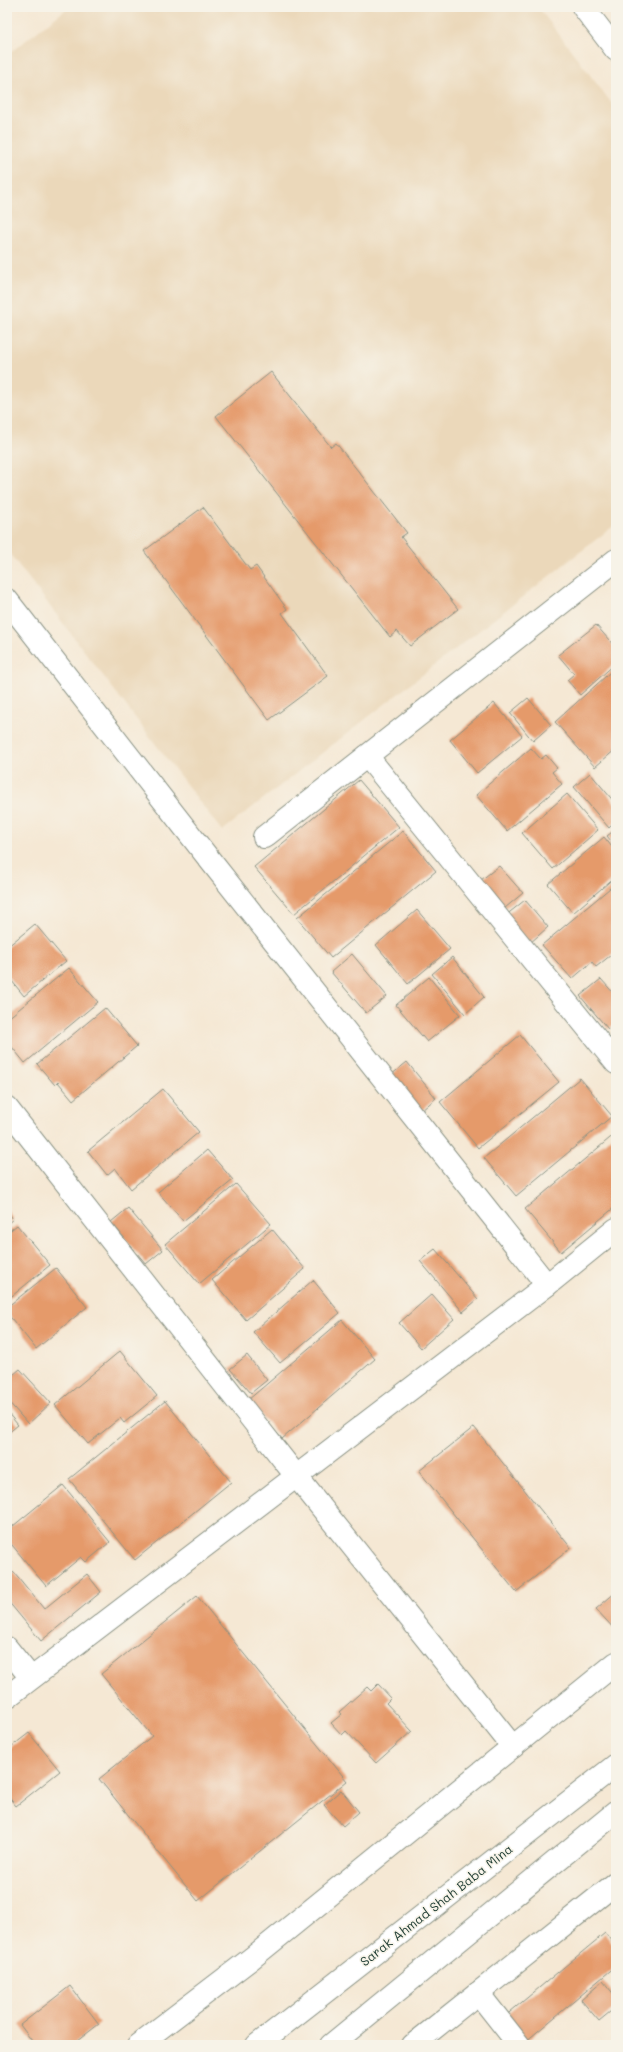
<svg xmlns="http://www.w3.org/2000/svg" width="623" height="2052" viewBox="0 0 623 2052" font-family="Mali,sans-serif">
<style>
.built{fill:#ebd8ba}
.building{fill:#e59a6b}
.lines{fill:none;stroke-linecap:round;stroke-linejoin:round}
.minor-casing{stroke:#8a9284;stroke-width:24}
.highway-casing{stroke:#8a9284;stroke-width:24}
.minor{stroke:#fff;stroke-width:22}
.highway{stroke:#fff;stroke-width:22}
.labels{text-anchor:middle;stroke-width:3;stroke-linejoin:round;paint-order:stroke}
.street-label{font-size:13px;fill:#1f3d34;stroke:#f7f3e8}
</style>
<rect width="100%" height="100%" fill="#f7f3e8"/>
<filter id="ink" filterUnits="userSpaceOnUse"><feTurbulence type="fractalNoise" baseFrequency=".025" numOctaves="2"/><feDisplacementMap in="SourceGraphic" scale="8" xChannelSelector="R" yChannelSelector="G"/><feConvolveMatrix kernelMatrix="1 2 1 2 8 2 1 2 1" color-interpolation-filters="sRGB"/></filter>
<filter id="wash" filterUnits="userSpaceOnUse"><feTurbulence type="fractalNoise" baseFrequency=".012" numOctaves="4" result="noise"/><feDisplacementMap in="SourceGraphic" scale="16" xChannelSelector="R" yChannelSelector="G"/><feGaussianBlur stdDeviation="0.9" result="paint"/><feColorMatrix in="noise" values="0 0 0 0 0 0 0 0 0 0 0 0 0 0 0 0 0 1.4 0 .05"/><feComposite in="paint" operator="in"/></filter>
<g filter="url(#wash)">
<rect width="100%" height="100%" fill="#f5e8d4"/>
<polygon class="built" points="69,7 538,7 616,109 616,524 222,831 7,550 7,55"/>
<g id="blocks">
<g class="building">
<polygon points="271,372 331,447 336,443 407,533 401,537 458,609 410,646 397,631 390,637 216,416"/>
<polygon points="203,507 250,570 256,566 287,609 282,613 328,676 269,720 144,551"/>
<polygon points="596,625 616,648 616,663 580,695 567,680 574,674 558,655"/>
<polygon points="616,667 616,749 595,767 555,722"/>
<polygon points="528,698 551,725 533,741 510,713"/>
<polygon points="494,703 522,736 477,773 450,740"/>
<polygon points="531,748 541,759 546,755 557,768 552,772 562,784 507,831 476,795"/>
<polygon points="590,773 616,804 616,821 609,828 574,787"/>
<polygon points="359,780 399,827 294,914 254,867"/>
<polygon points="567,794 598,830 553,869 522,833"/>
<polygon points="616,829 616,847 607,836"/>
<polygon points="403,831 436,871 331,958 297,918"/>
<polygon points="604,837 616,852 616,876 573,913 548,884"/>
<polygon points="499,866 523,893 505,908 481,880"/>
<polygon points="616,883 616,951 596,967 592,962 572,979 542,945"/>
<polygon points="525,900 548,927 529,944 505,916"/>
<polygon points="417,910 450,949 408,984 376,945"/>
<polygon points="35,924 66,961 24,996 7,975 7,947"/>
<polygon points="352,954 387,996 366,1013 331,972"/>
<polygon points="452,957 484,997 465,1014 432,974"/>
<polygon points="69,968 98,1002 25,1063 7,1041 7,1019"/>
<polygon points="429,977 460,1015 427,1042 396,1005"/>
<polygon points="601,979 616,996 616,1023 608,1029 580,996"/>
<polygon points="105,1008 137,1046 73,1100 58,1082 55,1085 37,1064"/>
<polygon points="520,1035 559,1082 478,1148 440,1102"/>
<polygon points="407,1062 436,1098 421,1111 391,1075"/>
<polygon points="580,1078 612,1116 516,1196 484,1158"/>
<polygon points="163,1089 199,1132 131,1189 115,1168 107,1175 88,1151"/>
<polygon points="616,1133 616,1206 561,1252 525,1209"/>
<polygon points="207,1150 233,1180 183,1221 158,1192"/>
<polygon points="236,1184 271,1224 199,1284 165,1244"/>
<polygon points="128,1208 163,1250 146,1264 111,1222"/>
<polygon points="7,1211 13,1219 7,1224"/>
<polygon points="17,1225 50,1265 7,1300 7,1233"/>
<polygon points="272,1229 305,1269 246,1320 212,1280"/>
<polygon points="435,1249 478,1299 463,1312 420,1261"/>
<polygon points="56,1268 87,1307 36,1349 7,1313 7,1307"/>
<polygon points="313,1280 340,1313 280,1363 253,1332"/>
<polygon points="432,1294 454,1319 421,1348 399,1323"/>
<polygon points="342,1320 375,1359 282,1439 248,1400"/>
<polygon points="120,1351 157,1396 124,1423 120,1418 88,1444 55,1405"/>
<polygon points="247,1355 267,1380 251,1393 230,1369"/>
<polygon points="20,1369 51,1403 28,1424 7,1400 7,1380"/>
<polygon points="165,1401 231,1482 135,1560 69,1479"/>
<polygon points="7,1412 18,1425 7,1434"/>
<polygon points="474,1427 571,1548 516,1592 419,1471"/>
<polygon points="63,1485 110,1542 86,1562 81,1557 46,1586 7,1539 7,1531"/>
<polygon points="14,1572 44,1609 87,1574 101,1592 41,1641 7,1600 7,1578"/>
<polygon points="616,1592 616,1631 596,1609"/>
<polygon points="197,1596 347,1781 198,1901 99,1779 152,1736 101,1674"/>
<polygon points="378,1684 391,1698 386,1703 412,1731 376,1763 346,1731 342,1735 331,1723 342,1714 339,1712 367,1687 371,1691"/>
<polygon points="29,1733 60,1771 16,1806 7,1795 7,1750"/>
<polygon points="341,1790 359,1812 343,1826 324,1805"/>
<polygon points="605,1933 616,1947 616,1966 525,2042 504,2017"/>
<polygon points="603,1981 616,1997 616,2007 599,2021 581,2000"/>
<polygon points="70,1986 99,2024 72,2045 35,2045 20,2025"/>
</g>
</g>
</g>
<g filter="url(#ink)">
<use href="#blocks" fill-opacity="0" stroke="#8a9284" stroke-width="1"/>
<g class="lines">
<defs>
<g id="minor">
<polyline points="583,7 616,50"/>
<polyline points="7,600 213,864 547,1285"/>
<polyline points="367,756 616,1063"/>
<polyline points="264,837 616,560"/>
<polyline points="7,1108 297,1477 513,1747"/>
<polyline points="7,1648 31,1678"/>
<polyline points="7,1697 547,1285 616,1229"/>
<polyline points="478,1993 519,2045"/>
<polyline points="138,2045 252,1958 616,1663"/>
<polyline points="413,2045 616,1883"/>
</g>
<g id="highway">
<polyline points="257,2045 616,1765"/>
<polyline points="331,2045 616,1812"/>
</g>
</defs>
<use href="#minor" class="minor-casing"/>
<use href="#highway" class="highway-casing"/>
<use href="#minor" class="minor"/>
<use href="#highway" class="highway"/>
</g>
</g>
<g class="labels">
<g class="street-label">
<text transform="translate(436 1905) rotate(-38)" y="5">Sarak Ahmad Shah Baba Mina</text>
</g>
</g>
<rect width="623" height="2052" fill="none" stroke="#f7f3e8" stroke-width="24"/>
</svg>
